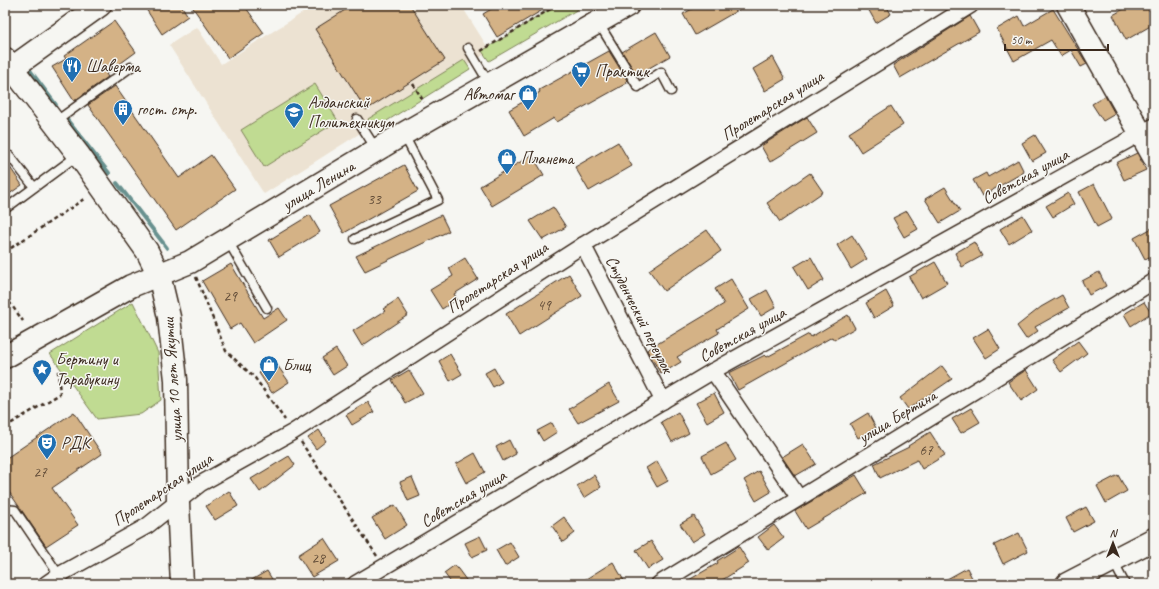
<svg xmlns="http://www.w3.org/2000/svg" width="1159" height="589" viewBox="0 0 1159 589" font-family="Caveat,sans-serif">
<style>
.built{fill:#ece2d2}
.green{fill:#c0db92;stroke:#7e8258}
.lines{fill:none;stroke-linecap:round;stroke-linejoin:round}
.stream{stroke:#67918f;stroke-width:4}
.building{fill:#d4b286;stroke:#3b2a1e}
.lane-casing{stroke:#3b2a1e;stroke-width:11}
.street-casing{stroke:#3b2a1e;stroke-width:18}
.secondary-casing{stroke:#3b2a1e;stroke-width:25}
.path{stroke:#3b2a1e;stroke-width:2.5;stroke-dasharray:4 3;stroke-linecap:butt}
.lane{stroke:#f6f6f2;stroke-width:8}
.street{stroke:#f6f6f2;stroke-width:15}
.secondary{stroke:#f6f6f2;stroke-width:22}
.labels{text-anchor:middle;stroke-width:3;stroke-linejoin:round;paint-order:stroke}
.number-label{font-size:15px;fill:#614c38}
.poi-label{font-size:17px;fill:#3b2a1e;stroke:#f6f6f2;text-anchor:start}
.street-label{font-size:17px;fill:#3b2a1e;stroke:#f6f6f2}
</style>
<rect width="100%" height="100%" fill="#f6f6f2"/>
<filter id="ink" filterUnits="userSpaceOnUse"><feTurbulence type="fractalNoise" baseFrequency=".025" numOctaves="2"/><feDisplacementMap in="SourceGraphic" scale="8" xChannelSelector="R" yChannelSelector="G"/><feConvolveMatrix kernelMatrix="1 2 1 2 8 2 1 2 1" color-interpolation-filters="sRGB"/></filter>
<g filter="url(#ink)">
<polygon class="built" points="315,5 461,5 490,51 264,194 169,45 197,27 221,64"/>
<g class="green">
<polygon points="557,5 578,5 580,8 489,61 482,51"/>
<polygon points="464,60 470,69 374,129 368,119"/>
<polygon points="315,84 338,121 264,167 241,130"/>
<polygon points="133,302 158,353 161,400 141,414 97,419 50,354"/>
</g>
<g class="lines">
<g class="stream">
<polyline points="26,65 56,105"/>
<polyline points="64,116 109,173"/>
<polyline points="117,183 167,248"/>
</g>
</g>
<g class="building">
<polygon points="152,5 181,5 188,16 162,34 146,9"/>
<polygon points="191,5 244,5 264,33 228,58"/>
<polygon points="353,5 410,5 445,60 366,110 315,29"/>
<polygon points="498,5 551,5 497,37 483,14"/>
<polygon points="699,5 747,5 695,35 683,14"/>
<polygon points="866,5 886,5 891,14 876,23"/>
<polygon points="1131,5 1146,5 1154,19 1154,24 1126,40 1113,15"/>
<polygon points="1053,9 1087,64 1081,67 1071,50 1061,56 1051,40 1014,61 997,29 1019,16 1024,26"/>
<polygon points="970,16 979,32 900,78 893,65"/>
<polygon points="114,21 136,52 106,74 108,77 74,101 52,67 66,59 64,56"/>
<polygon points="656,32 670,56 637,75 622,52"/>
<polygon points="609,51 627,80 626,81 627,83 557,122 554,118 524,136 509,110 540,92 539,90"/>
<polygon points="773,57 785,79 765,91 753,69"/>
<polygon points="115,86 179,178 211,155 235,189 176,230 88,105"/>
<polygon points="1105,96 1115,114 1103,121 1092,104"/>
<polygon points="891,106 903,125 861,152 849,133"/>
<polygon points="807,117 817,133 770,162 761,146"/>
<polygon points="1035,135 1046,153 1032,161 1022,143"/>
<polygon points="618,142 632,166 589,191 575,167"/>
<polygon points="1137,153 1146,170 1124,180 1116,163"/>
<polygon points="532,155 544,175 492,206 480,186"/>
<polygon points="5,160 22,185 5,197"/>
<polygon points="1018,160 1024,172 982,196 973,180 986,173 988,177"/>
<polygon points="404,165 418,191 344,233 329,206"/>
<polygon points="810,173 823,192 780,222 767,203"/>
<polygon points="1094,184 1112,219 1097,227 1079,192"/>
<polygon points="945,187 960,211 940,223 925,199"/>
<polygon points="1068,193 1074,204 1053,217 1046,206"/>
<polygon points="553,207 566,227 543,240 530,221"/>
<polygon points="907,211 918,229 904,237 893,218"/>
<polygon points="310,215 320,232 279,257 269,240"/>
<polygon points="441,215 449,231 365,271 356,256"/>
<polygon points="1023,215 1032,230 1009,244 1000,229"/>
<polygon points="1154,227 1154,255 1145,259 1134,238"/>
<polygon points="707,230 721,251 664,291 649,270"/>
<polygon points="852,235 867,259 851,269 837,245"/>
<polygon points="974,242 982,256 962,267 955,253"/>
<polygon points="811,257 824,280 808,290 794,267"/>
<polygon points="465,258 478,279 454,294 457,299 442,309 430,290 453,276 449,268"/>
<polygon points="935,262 947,283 921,298 909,277"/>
<polygon points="231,264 263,318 279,308 287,320 253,343 240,323 230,329 202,281"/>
<polygon points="1099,272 1106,286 1089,295 1082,281"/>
<polygon points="569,274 582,296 519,336 506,314"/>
<polygon points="731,279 749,309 717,329 719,333 677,357 681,362 661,374 647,350 724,304 715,289"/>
<polygon points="767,290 776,307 761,316 751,299"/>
<polygon points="886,291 894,306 874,318 866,303"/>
<polygon points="1062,295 1069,308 1035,327 1038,331 1026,339 1017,326 1041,307"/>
<polygon points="398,299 408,315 362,346 353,331 385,311 383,309"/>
<polygon points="1144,302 1151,313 1131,326 1124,314"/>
<polygon points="848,315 855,328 834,340 832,337 738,390 729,373 765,355 767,357 809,334 811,337"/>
<polygon points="988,329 1000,349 986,358 973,338"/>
<polygon points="1078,341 1087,353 1061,372 1052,360"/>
<polygon points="336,349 347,366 333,375 322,358"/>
<polygon points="450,354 462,374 450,381 439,361"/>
<polygon points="275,362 289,382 272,393 259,373"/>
<polygon points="942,366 952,379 908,409 900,398"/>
<polygon points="494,368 502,382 493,387 485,373"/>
<polygon points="409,370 423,393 405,403 392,380"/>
<polygon points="1026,370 1038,389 1021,401 1008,382"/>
<polygon points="609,384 619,401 578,423 569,409"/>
<polygon points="714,393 724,412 707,422 696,403"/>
<polygon points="368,402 374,412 352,425 346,415"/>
<polygon points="971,408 980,422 961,433 952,419"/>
<polygon points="74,412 102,454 52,488 78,525 46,546 5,486 5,459"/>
<polygon points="678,412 689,433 672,442 661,422"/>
<polygon points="868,413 876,428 858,438 850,424"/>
<polygon points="552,423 557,432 543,441 537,431"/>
<polygon points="319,430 326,441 316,449 308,438"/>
<polygon points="930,432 945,455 922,469 917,460 880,478 874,464 909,447 908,446"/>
<polygon points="509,440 516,454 503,461 496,447"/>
<polygon points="726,443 736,460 711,474 702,456"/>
<polygon points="803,444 816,464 795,476 782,457"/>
<polygon points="475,453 485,472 466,483 456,464"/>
<polygon points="289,456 295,465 260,492 251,479"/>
<polygon points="657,461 668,481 657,487 646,468"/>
<polygon points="759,471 771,492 756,501 744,480"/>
<polygon points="594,475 601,487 584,498 577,486"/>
<polygon points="856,475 867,493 806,529 795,511"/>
<polygon points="1118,475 1127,491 1106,503 1097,486"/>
<polygon points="412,477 420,496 408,501 400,482"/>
<polygon points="229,491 238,506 215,520 206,506"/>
<polygon points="395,505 407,525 385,539 372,518"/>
<polygon points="1086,507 1094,521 1073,532 1066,518"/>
<polygon points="694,516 705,534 692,542 680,524"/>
<polygon points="564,517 575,533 563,542 552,526"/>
<polygon points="774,525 784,538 768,550 758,537"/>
<polygon points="1019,533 1028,551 1003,564 994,545"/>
<polygon points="480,536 487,550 472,557 465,543"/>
<polygon points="324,538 339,561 312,577 298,555"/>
<polygon points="651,541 663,560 648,569 636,550"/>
<polygon points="510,542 519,557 505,566 496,550"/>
<polygon points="739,547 749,563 716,584 682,584 718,563 717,561"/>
<polygon points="613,562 626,584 578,584"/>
<polygon points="455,565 469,584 452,584 444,573"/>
<polygon points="967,568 973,580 967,584 938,584"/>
<polygon points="267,571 275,584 245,584"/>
</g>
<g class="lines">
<defs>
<g id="lane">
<polyline points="599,24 638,87 661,72 671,91"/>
<polyline points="468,48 489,83"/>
<polyline points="357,119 376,149"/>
<polyline points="55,122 131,67"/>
<polyline points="10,156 34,187"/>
<polyline points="5,209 78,155"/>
<polyline points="355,239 438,200 404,135"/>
<polyline points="228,241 267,308"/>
<polyline points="5,509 15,510 59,575"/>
<polyline points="1113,561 1125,584"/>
</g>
<g id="street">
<polyline points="583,245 663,401"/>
<polyline points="713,371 799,498"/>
<polyline points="46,584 59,575 147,526 200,484 293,432 583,245 971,5"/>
<polyline points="355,584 713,371 1154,126"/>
<polyline points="659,584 1154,281"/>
</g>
<g id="secondary">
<polyline points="1068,5 1154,157"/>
<polyline points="5,59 78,154 147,251 159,275 169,317 176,380 178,503 182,584"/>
<polyline points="5,73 100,5"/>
<polyline points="5,357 131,286 190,262 403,134 628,5"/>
<polyline points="1067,584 1154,539"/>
</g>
</defs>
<use href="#lane" class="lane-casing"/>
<use href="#street" class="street-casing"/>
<use href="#secondary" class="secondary-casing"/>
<g class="path">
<polyline points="481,51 557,5"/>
<polyline points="413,84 424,102"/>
<polyline points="5,252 84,199"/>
<polyline points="196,277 226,351 255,378 285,420"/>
<polyline points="5,296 23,321"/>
<polyline points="5,427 60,394 58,371"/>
<polyline points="301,442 377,556"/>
<polyline points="392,578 397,584"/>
</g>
<use href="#lane" class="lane"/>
<use href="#street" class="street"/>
<use href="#secondary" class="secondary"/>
</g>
</g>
<defs>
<symbol id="restaurant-pin" viewBox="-11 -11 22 30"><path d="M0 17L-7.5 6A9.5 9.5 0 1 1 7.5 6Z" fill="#1f6fb2" stroke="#f6f6f2"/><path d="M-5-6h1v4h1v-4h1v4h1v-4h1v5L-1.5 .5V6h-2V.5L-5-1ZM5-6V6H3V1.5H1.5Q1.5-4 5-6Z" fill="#fff"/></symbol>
<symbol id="supermarket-pin" viewBox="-11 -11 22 30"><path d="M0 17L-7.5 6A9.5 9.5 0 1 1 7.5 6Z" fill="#1f6fb2" stroke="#f6f6f2"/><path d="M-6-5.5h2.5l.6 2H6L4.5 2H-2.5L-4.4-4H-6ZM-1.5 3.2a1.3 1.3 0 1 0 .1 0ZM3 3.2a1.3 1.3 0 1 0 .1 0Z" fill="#fff"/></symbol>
<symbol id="shop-pin" viewBox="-11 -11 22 30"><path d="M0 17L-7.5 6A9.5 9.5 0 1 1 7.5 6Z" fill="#1f6fb2" stroke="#f6f6f2"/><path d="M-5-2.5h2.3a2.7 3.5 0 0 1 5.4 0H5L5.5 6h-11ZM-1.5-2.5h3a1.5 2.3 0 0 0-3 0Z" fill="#fff"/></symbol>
<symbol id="building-pin" viewBox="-11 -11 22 30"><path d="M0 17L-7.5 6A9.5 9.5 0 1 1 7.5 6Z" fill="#1f6fb2" stroke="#f6f6f2"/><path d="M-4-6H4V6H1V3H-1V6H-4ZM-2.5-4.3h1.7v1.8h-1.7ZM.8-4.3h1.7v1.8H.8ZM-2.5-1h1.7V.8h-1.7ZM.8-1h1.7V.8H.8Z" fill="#fff"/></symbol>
<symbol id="university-pin" viewBox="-11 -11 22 30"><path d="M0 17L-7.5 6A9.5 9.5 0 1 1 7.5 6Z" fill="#1f6fb2" stroke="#f6f6f2"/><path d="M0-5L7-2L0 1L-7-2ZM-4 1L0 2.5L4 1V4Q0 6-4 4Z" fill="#fff"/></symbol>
<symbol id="sight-pin" viewBox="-11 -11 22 30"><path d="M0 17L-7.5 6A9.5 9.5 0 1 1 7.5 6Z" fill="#1f6fb2" stroke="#f6f6f2"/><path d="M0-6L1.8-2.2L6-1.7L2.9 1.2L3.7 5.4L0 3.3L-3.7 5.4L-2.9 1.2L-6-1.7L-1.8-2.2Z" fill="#fff"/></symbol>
<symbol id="theatre-pin" viewBox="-11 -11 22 30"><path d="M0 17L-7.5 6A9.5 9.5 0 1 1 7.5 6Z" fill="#1f6fb2" stroke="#f6f6f2"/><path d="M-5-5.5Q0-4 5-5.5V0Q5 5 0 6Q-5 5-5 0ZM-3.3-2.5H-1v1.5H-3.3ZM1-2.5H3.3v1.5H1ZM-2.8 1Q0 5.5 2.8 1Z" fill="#fff"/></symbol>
</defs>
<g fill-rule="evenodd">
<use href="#restaurant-pin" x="61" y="55" width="22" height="30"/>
<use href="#supermarket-pin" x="570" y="60" width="22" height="30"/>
<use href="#shop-pin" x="517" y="83" width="22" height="30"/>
<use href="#building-pin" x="112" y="98" width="22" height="30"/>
<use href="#university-pin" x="283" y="101" width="22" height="30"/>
<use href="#shop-pin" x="496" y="147" width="22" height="30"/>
<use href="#shop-pin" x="258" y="354" width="22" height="30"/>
<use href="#sight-pin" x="31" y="358" width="22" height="30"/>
<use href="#theatre-pin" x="36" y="432" width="22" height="30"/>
</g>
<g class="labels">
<g class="number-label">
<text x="374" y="204">33</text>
<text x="230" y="301">29</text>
<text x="544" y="310">49</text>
<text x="926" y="455">67</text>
<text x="40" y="477">27</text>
<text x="318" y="563">28</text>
</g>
<g class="poi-label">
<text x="86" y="72">Шаверма</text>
<text x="595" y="77">Практик</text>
<text x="514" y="100" text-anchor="end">Автомаг</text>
<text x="308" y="108">Алданский<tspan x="308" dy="20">Политехникум</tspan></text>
<text x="137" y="115">гост. стр.</text>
<text x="521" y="164">Планета</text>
<text x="56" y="365">Бертину и<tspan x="56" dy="20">Тарабукину</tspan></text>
<text x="283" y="371">Блиц</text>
<text x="61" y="449">РДК</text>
</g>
<g class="street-label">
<text transform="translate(772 105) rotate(-32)" y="6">Пролетарская улица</text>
<text transform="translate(1025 176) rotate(-29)" y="6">Советская улица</text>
<text transform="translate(318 185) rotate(-31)" y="6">улица Ленина</text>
<text transform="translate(497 277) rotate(-33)" y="6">Пролетарская улица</text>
<text transform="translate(640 314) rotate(63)" y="6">Студенческий переулок</text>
<text transform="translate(742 334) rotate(-29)" y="6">Советская улица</text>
<text transform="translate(172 380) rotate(-94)" y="6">улица 10 лет Якутии</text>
<text transform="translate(897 416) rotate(-31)" y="6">улица Бертина</text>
<text transform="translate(162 489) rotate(-34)" y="6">Пролетарская улица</text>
<text transform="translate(463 498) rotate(-31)" y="6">Советская улица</text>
</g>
</g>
<rect width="1159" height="589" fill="none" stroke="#f6f6f2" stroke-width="20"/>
<rect x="10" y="10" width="1139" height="569" fill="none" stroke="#3b2a1e" stroke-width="1.5" filter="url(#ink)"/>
<g transform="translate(1113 543)" stroke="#f6f6f2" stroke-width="3" paint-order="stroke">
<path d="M0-3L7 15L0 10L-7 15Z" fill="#3b2a1e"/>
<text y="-6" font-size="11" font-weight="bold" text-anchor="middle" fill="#3b2a1e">N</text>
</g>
<path d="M1005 44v6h103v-6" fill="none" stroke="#3b2a1e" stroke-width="2"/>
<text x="1011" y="44" font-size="12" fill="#3b2a1e" stroke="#f6f6f2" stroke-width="3" paint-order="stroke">50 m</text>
</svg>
